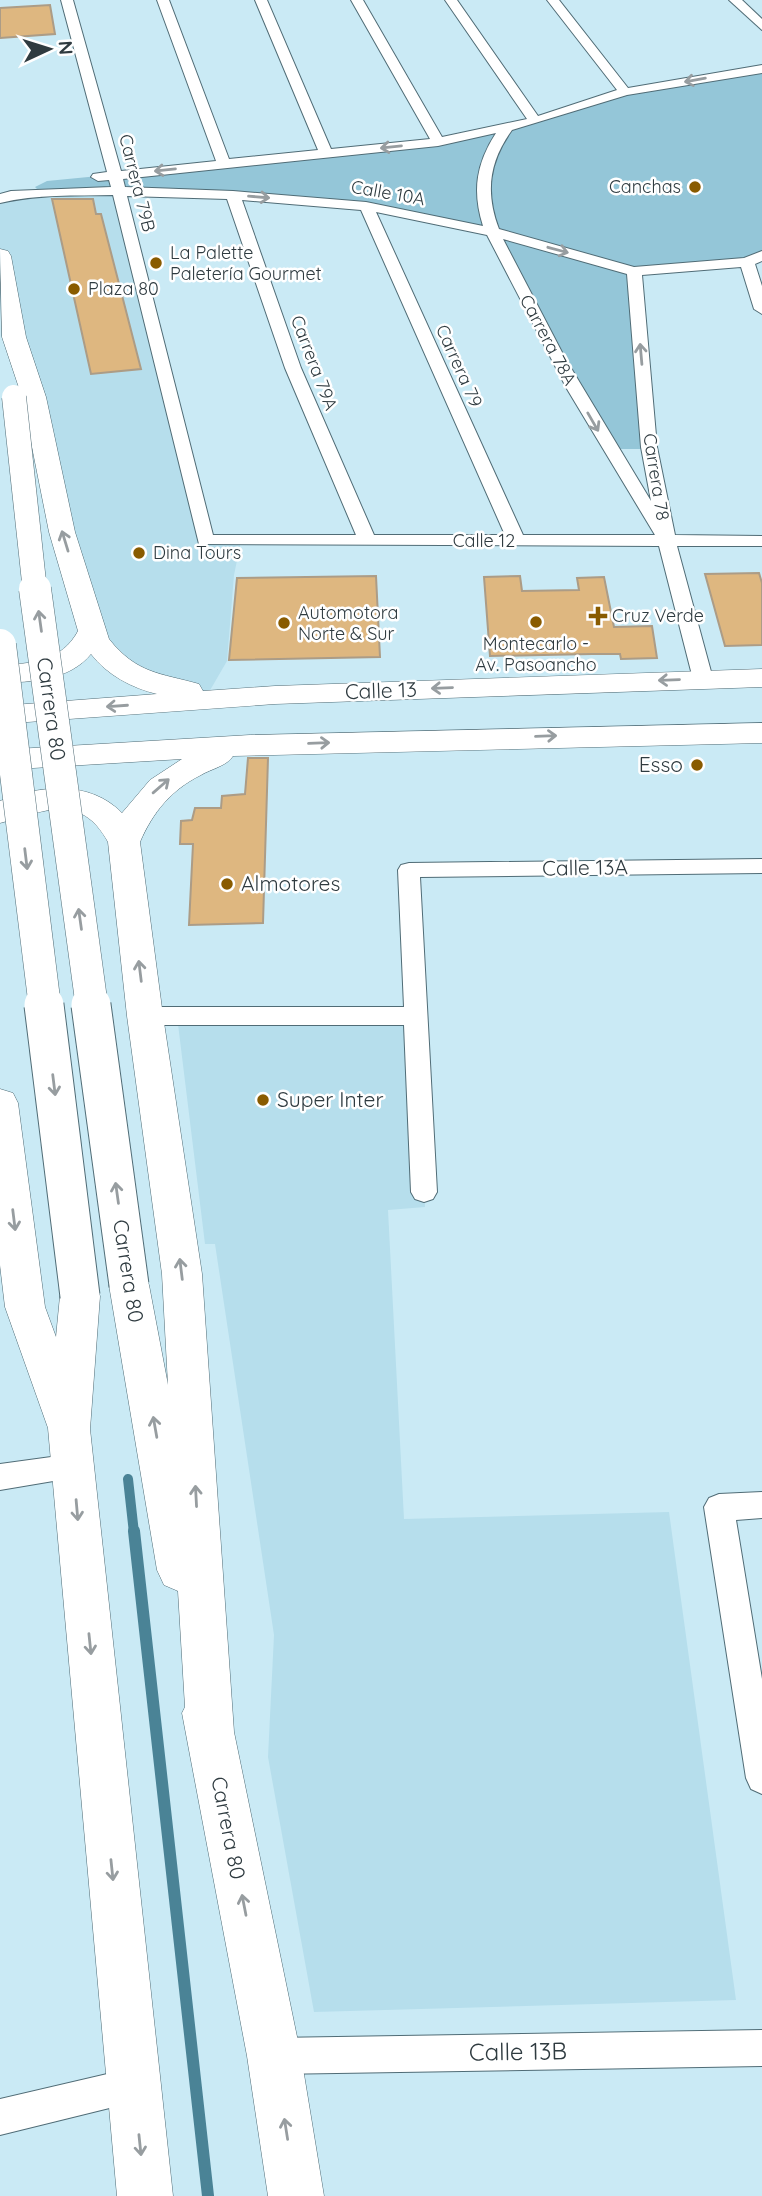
<svg xmlns="http://www.w3.org/2000/svg" width="762" height="2196" viewBox="0 0 762 2196" font-family="Quicksand,sans-serif">
<style>
.built{fill:#b6deec}
.green{fill:#94c6d8}
.lines{fill:none;stroke-linecap:round;stroke-linejoin:round}
.stream-far1{stroke:#4a8396;stroke-width:10}
.stream{stroke:#4a8396;stroke-width:12}
.building{fill:#deb780;stroke:#ac9c86;stroke-width:2}
.minor-casing{stroke:#506c76;stroke-width:2}
.secondary-casing{stroke:#506c76;stroke-width:1}
.minor{fill:#fff;fill-rule:evenodd}
.secondary{fill:#fff;fill-rule:evenodd}
.secondary-bridge-far2-casing{stroke:#506c76;stroke-width:25;stroke-linecap:butt}
.secondary-bridge-far1-casing{stroke:#506c76;stroke-width:33;stroke-linecap:butt}
.secondary-bridge-casing{stroke:#506c76;stroke-width:41;stroke-linecap:butt}
.secondary-bridge-far2{stroke:#fff;stroke-width:24}
.secondary-bridge-far1{stroke:#fff;stroke-width:32}
.secondary-bridge{stroke:#fff;stroke-width:39}
.oneway{stroke:#979da0}
.poi-dot{fill:#895b00;stroke:#fff;stroke-width:2.5}
.labels{text-anchor:middle;stroke-width:5;stroke-linejoin:round;paint-order:stroke}
.far-street-label{font-size:18px;fill:#2f3b40;stroke:#fff}
.far-poi-label{font-size:18px;fill:#2f3b40;stroke:#fff;text-anchor:start}
.street-label{font-size:21px;fill:#2f3b40;stroke:#fff}
.poi-label{font-size:21px;fill:#2f3b40;stroke:#fff;text-anchor:start}
.near-street-label{font-size:24px;fill:#2f3b40;stroke:#fff}
</style>
<rect width="100%" height="100%" fill="#caeaf5"/>
<g class="built">
<polygon points="117,191 205,539 241,541 234,575 227,661 209,692 176,688 109,658 14,337 0,256 0,199"/>
<polygon points="177,1016 414,1016 425,1207 388,1210 404,1519 669,1512 736,2000 314,2012 268,1757 274,1635 215,1244 205,1244"/>
</g>
<polygon class="green" points="762,69 762,255 747,262 634,271 642,449 616,449 492,232 366,206 233,195 39,191 35,187 47,181 326,154 507,128 625,92"/>
<g class="lines">
<polyline class="stream-far1" points="128,1479 134,1533"/>
<polyline class="stream" points="134,1531 208,2196"/>
</g>
<g class="building">
<polygon points="50,5 55,34 0,38 0,8"/>
<polygon points="52,199 93,199 96,214 101,214 141,369 91,374"/>
<polygon points="759,573 762,583 762,645 725,646 705,574"/>
<polygon points="376,576 380,657 229,660 237,578"/>
<polygon points="520,576 522,591 579,590 577,578 604,577 614,627 652,626 657,658 621,659 620,654 592,654 490,656 484,577"/>
<polygon points="248,758 268,758 263,923 189,925 193,844 180,844 181,821 192,820 195,808 221,808 222,796 245,794"/>
</g>
<g class="lines">
<defs>
<g id="minor">
<path d="M 61,0 L 73,0 L 121,171 L 216,161 L 157,0 L 169,0 L 229,159 L 318,150 L 255,0 L 267,0 L 331,149 L 430,139 L 351,0 L 363,0 L 442,137 L 527,119 L 445,0 L 457,0 L 538,116 L 617,90 L 547,0 L 559,0 L 628,88 L 762,65 L 762,73 L 627,95 L 512,130 C 489,162 485,192 499,229 L 634,267 L 744,258 L 762,251 L 762,261 L 755,264 L 762,286 L 762,314 L 754,309 L 741,267 L 642,275 L 657,447 L 675,535 L 762,536 L 762,546 L 677,546 L 713,679 L 710,683 L 696,683 L 693,679 L 659,546 L 199,544 L 113,195 C 75,196 37,194 0,203 L 0,194 L 11,191 L 111,187 L 109,180 L 98,181 L 91,177 L 93,174 L 107,172 ZM 496,133 C 476,164 472,191 483,226 L 366,202 L 233,191 L 125,187 L 123,179 L 438,146 ZM 127,196 L 227,199 L 285,368 L 356,535 L 213,535 ZM 242,200 L 361,210 L 505,535 L 374,535 L 301,368 ZM 376,212 L 487,235 L 567,389 L 655,535 L 523,535 ZM 503,239 L 627,274 L 641,447 L 651,501 L 565,358 Z"/>
<polygon points="729,0 742,0 762,19 762,30"/>
<polygon points="762,859 762,873 420,877 437,1192 433,1199 424,1202 415,1199 411,1192 404,1025 145,1025 137,1022 133,1016 137,1010 145,1007 404,1007 398,870 401,865 409,863"/>
<polygon points="73,1454 83,1458 87,1467 83,1476 0,1490 0,1464"/>
<polygon points="762,1492 762,1518 736,1520 762,1679 762,1794 751,1789 746,1778 704,1507 709,1498 719,1494"/>
<polygon points="762,2030 762,2066 274,2074 261,2069 256,2056 261,2043 274,2038"/>
<polygon points="133,2068 146,2073 151,2086 146,2099 0,2135 0,2099"/>
</g>
<g id="secondary">
<path d="M 0,249 L 8,251 L 11,256 L 26,337 L 46,397 L 75,532 L 109,639 C 137,674 160,673 199,684 L 203,691 L 275,686 L 762,669 L 762,687 L 275,704 L 0,724 L 0,706 L 157,694 C 132,688 107,675 91,654 C 70,680 31,683 0,682 L 0,664 C 31,665 62,661 78,631 L 49,532 L 22,397 L 2,337 Z"/>
<path d="M 762,723 L 762,743 L 233,756 C 227,766 211,769 201,775 C 171,790 153,812 140,842 L 163,1016 L 202,1274 L 234,1732 L 301,2056 L 324,2196 L 268,2196 L 247,2056 L 182,1713 L 185,1707 L 178,1591 L 164,1585 L 157,1570 L 109,1285 L 115,1273 L 129,1268 L 143,1273 L 149,1285 L 168,1385 L 162,1274 L 127,1016 L 108,842 C 80,791 43,812 0,823 L 0,801 C 40,785 90,780 122,813 L 150,780 L 182,759 L 0,770 L 0,750 L 250,735 Z"/>
<polygon points="0,1089 13,1093 18,1103 45,1307 56,1337 60,1296 66,1284 80,1279 94,1284 100,1296 90,1429 173,2196 117,2196 48,1428 5,1307 0,1265"/>
</g>
</defs>
<use href="#minor" class="minor-casing"/>
<use href="#secondary" class="secondary-casing"/>
<use href="#minor" class="minor"/>
<use href="#secondary" class="secondary"/>
<defs>
<polyline id="secondary-bridge-far2" points="14,397 35,591"/>
<g id="secondary-bridge-far1">
<polyline points="35,589 92,1007"/>
<polyline points="0,645 45,1007"/>
</g>
<g id="secondary-bridge">
<polyline points="44,1005 80,1296"/>
<polyline points="91,1005 129,1285"/>
</g>
</defs>
<use href="#secondary-bridge-far2" class="secondary-bridge-far2-casing"/>
<use href="#secondary-bridge-far1" class="secondary-bridge-far1-casing"/>
<use href="#secondary-bridge" class="secondary-bridge-casing"/>
<use href="#secondary-bridge-far2" class="secondary-bridge-far2"/>
<use href="#secondary-bridge-far1" class="secondary-bridge-far1"/>
<use href="#secondary-bridge" class="secondary-bridge"/>
</g>
<defs><path id="oneway-shaft" d="M-6 0H5M1.5-3L5.5 0L1.5 3" fill="none" stroke-width="1.6" stroke-linecap="round" stroke-linejoin="round" transform="scale(1.75)"/></defs>
<g class="oneway">
<use href="#oneway-shaft" transform="translate(695 80) rotate(170)"/>
<use href="#oneway-shaft" transform="translate(391 147) rotate(174)"/>
<use href="#oneway-shaft" transform="translate(165 170) rotate(174)"/>
<use href="#oneway-shaft" transform="translate(259 197) rotate(5)"/>
<use href="#oneway-shaft" transform="translate(558 250) rotate(15)"/>
<use href="#oneway-shaft" transform="translate(641 354) rotate(-95)"/>
<use href="#oneway-shaft" transform="translate(593 422) rotate(60)"/>
<use href="#oneway-shaft" transform="translate(65 541) rotate(-107)"/>
<use href="#oneway-shaft" transform="translate(40 621) rotate(-98)"/>
<use href="#oneway-shaft" transform="translate(669 680) rotate(178)"/>
<use href="#oneway-shaft" transform="translate(442 688) rotate(178)"/>
<use href="#oneway-shaft" transform="translate(117 706) rotate(176)"/>
<use href="#oneway-shaft" transform="translate(546 736) rotate(-2)"/>
<use href="#oneway-shaft" transform="translate(319 743) rotate(-2)"/>
<use href="#oneway-shaft" transform="translate(161 786) rotate(-41)"/>
<use href="#oneway-shaft" transform="translate(26 859) rotate(83)"/>
<use href="#oneway-shaft" transform="translate(80 919) rotate(-98)"/>
<use href="#oneway-shaft" transform="translate(140 971) rotate(-97)"/>
<use href="#oneway-shaft" transform="translate(54 1085) rotate(83)"/>
<use href="#oneway-shaft" transform="translate(117 1193) rotate(-98)"/>
<use href="#oneway-shaft" transform="translate(14 1220) rotate(83)"/>
<use href="#oneway-shaft" transform="translate(181 1269) rotate(-97)"/>
<use href="#oneway-shaft" transform="translate(155 1427) rotate(-100)"/>
<use href="#oneway-shaft" transform="translate(196 1496) rotate(-93)"/>
<use href="#oneway-shaft" transform="translate(77 1510) rotate(85)"/>
<use href="#oneway-shaft" transform="translate(90 1644) rotate(84)"/>
<use href="#oneway-shaft" transform="translate(112 1870) rotate(84)"/>
<use href="#oneway-shaft" transform="translate(244 1905) rotate(-101)"/>
<use href="#oneway-shaft" transform="translate(286 2129) rotate(-99)"/>
<use href="#oneway-shaft" transform="translate(140 2145) rotate(84)"/>
</g>
<g class="poi-dot">
<circle cx="695" cy="187" r="7"/>
<circle cx="156" cy="263" r="7"/>
<circle cx="74" cy="289" r="7"/>
<circle cx="139" cy="553" r="7"/>
<path d="M594.5 605.5h7v7h7v7h-7v7h-7v-7h-7v-7h7z"/>
<circle cx="536" cy="622" r="7"/>
<circle cx="284" cy="623" r="7"/>
<circle cx="697" cy="765" r="7"/>
<circle cx="227" cy="884" r="7"/>
<circle cx="263" cy="1100" r="7"/>
</g>
<g class="labels">
<g class="far-street-label">
<text transform="translate(137 183) rotate(76)" y="6">Carrera 79B</text>
<text transform="translate(388 193) rotate(10)" y="6">Calle 10A</text>
<text transform="translate(548 340) rotate(62)" y="6">Carrera 78A</text>
<text transform="translate(314 363) rotate(69)" y="6">Carrera 79A</text>
<text transform="translate(459 366) rotate(66)" y="6">Carrera 79</text>
<text transform="translate(656 477) rotate(81)" y="6">Carrera 78</text>
<text x="484" y="547">Calle 12</text>
</g>
<g class="far-poi-label">
<text x="681" y="193" text-anchor="end">Canchas</text>
<text x="170" y="259">La Palette<tspan x="170" dy="21">Paletería Gourmet</tspan></text>
<text x="88" y="295">Plaza 80</text>
<text x="153" y="559">Dina Tours</text>
<text x="298" y="619">Automotora<tspan x="298" dy="21">Norte &amp; Sur</tspan></text>
<text x="612" y="622">Cruz Verde</text>
<text x="536" y="650" text-anchor="middle">Montecarlo -<tspan x="536" dy="21">Av. Pasoancho</tspan></text>
</g>
<g class="street-label">
<text transform="translate(381 691) rotate(-2)" y="7">Calle 13</text>
<text transform="translate(51 709) rotate(82)" y="7">Carrera 80</text>
<text transform="translate(585 868) rotate(-1)" y="7">Calle 13A</text>
<text transform="translate(128 1271) rotate(81)" y="7">Carrera 80</text>
<text transform="translate(228 1828) rotate(79)" y="7">Carrera 80</text>
</g>
<g class="poi-label">
<text x="683" y="772" text-anchor="end">Esso</text>
<text x="241" y="891">Almotores</text>
<text x="277" y="1107">Super Inter</text>
</g>
<g class="near-street-label">
<text transform="translate(518 2052) rotate(-1)" y="8">Calle 13B</text>
</g>
</g>
<g transform="translate(49 49) rotate(86)" stroke="#ffffff" stroke-width="5" paint-order="stroke">
<path d="M0-5L12 26L0 18L-12 26Z" fill="#2f3b40"/>
<text y="-10" font-size="19" font-weight="bold" text-anchor="middle" fill="#2f3b40">N</text>
</g>
</svg>
